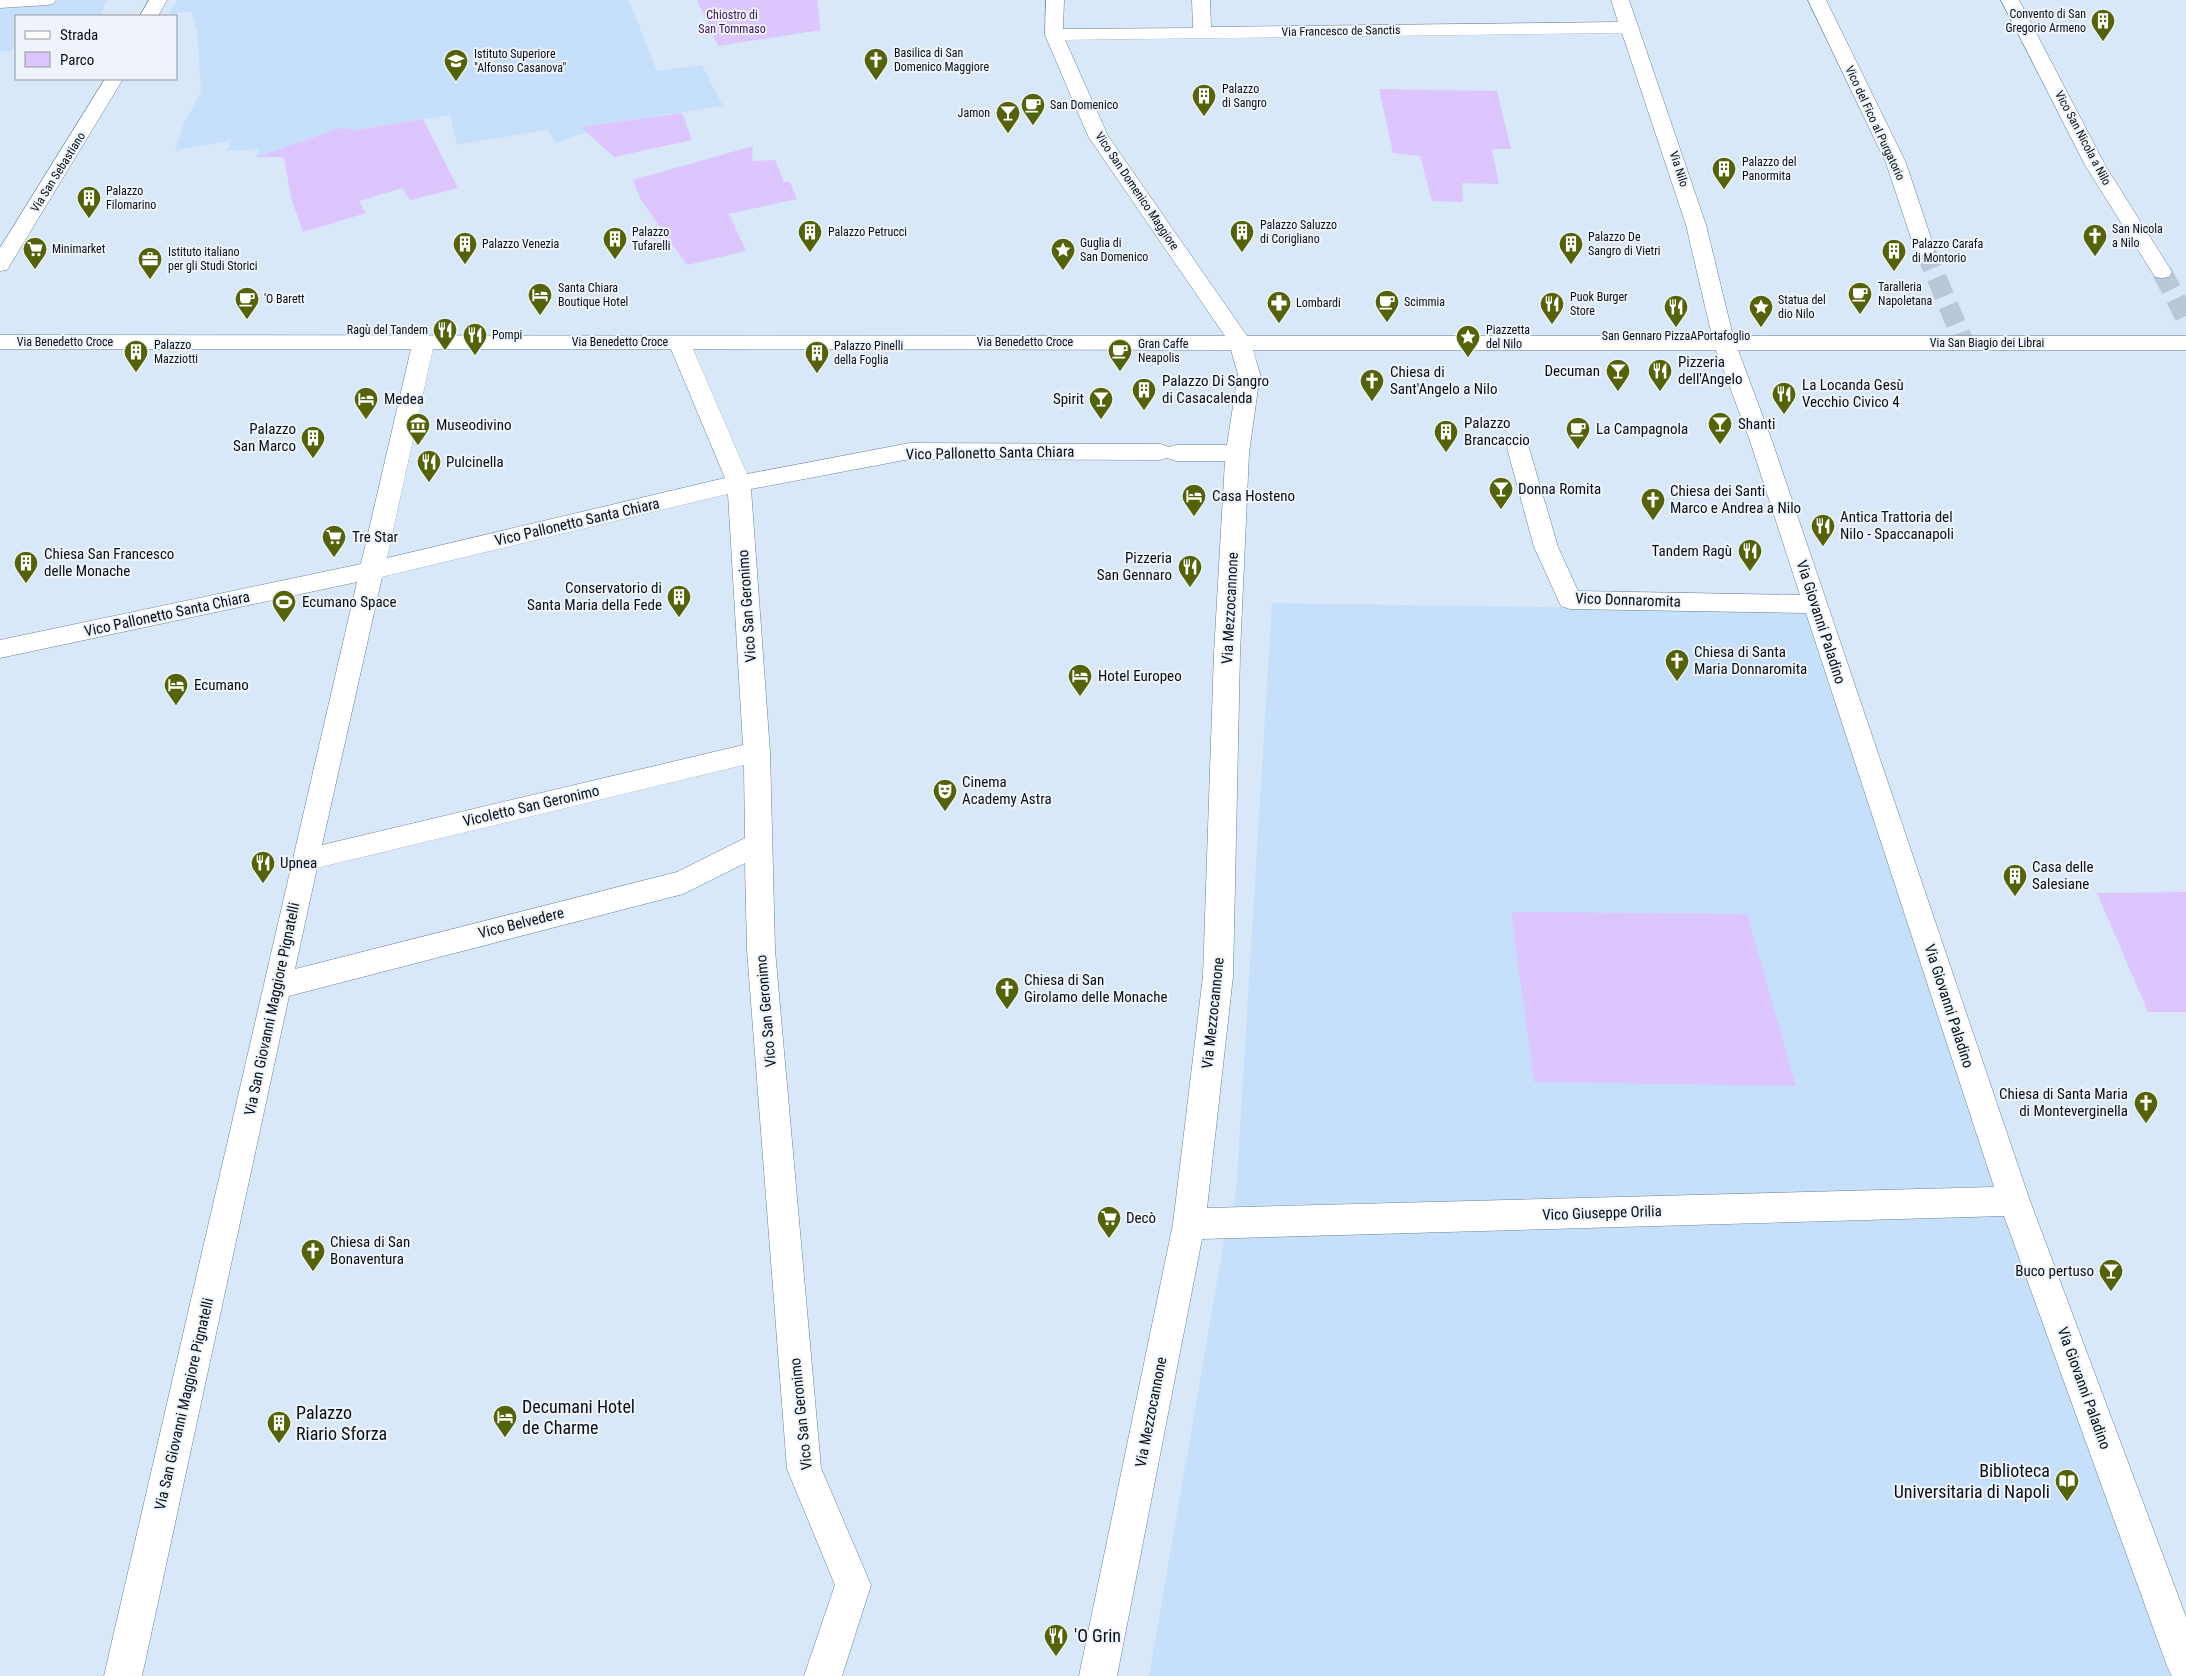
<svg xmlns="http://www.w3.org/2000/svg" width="2186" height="1676" viewBox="0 0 2186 1676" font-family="'Roboto Condensed',sans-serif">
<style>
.built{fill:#c6e0fb}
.green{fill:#ddc6fe}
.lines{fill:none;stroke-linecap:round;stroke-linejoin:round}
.minor-tunnel{stroke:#b9c7d7;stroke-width:20;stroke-dasharray:20 10;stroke-linecap:butt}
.minor-casing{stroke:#68809a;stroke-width:1}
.minor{fill:#fff;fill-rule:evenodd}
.labels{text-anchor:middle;stroke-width:4;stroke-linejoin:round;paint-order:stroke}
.far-poi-label{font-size:12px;fill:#070f19;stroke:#eef4f9;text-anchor:start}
.far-park-label{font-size:12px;fill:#3a115d;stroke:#eef4f9}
.far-street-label{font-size:12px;fill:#070f19;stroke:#eef4f9}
.poi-label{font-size:15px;fill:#070f19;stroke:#eef4f9;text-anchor:start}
.street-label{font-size:15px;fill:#070f19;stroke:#eef4f9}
.near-poi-label{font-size:18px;fill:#070f19;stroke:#eef4f9;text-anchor:start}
</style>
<rect width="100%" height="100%" fill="#d8e8f9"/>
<g class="built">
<polygon points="0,0 106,0 101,16 16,16 16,45 11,51 0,51"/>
<polygon points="177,0 629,0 657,71 702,65 723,106 582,127 587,132 555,143 548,130 457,145 450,115 356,130 340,128 256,157 259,149 226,151 232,140 175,151 183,125 201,92 197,31 191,11 168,15"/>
<polygon points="1272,603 1807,611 2186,1676 1149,1676 1225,1235 1236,1193"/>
</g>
<g class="green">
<polygon points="697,0 817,0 821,30 718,46"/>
<polygon points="1379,89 1497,91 1511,149 1492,149 1499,184 1462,183 1463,202 1432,201 1420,156 1393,153"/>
<polygon points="682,113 692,140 614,157 581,127"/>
<polygon points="423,119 458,188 410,200 402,188 359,201 366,213 303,232 291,198 284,157 256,157 340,128 356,130"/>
<polygon points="753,146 752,161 775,160 784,182 790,182 797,199 729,214 746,251 687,265 641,200 633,180"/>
<polygon points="2186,892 2186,1012 2148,1012 2097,893"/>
<polygon points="1511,912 1747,914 1796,1086 1534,1082"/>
</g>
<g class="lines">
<g class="minor-tunnel">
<polyline points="1925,250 1964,343"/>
<polyline points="2162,272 2186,319"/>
</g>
<defs>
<g id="minor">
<polygon points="0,0 56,0 53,4 47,5 0,8"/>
<polygon points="149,0 167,0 158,16 140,16"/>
<path d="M 1046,0 L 1064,0 L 1063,29 L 1193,28 L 1192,0 L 1210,0 L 1211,27 L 1618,22 L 1611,0 L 1629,0 L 1706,225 L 1733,336 L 2186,336 L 2186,350 L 1738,350 L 1772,441 L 2030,1201 L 2186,1617 L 2186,1676 L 2172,1676 L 2167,1666 L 2004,1216 L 1202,1239 L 1117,1676 L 1079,1676 L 1173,1224 L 1203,976 L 1214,653 L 1225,461 L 1176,461 L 1167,458 L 1160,460 L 910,459 L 751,489 L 770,752 L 775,950 L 821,1468 L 871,1585 L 842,1676 L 804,1676 L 835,1585 L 787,1469 L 747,950 L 745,863 L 683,894 L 289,996 L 142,1676 L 104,1676 L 357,582 L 0,658 L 0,640 L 361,564 L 411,349 L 0,349 L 0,335 L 1225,336 L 1088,136 L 1045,35 ZM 1622,33 L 1686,225 L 1712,336 L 1247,336 L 1108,136 L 1065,40 ZM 433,349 L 671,349 L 725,478 L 387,558 ZM 693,349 L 1231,350 L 1238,374 L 1227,445 L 1176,445 L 1169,447 L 1160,444 L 910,443 L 747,474 ZM 1253,350 L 1716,350 L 1750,441 L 1800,595 L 1578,591 L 1558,547 L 1529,448 L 1526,442 L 1518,440 L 1510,442 L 1507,448 L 1534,547 L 1561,606 L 1570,609 L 1806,613 L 1994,1187 L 1207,1208 L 1233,976 L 1240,653 L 1249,453 L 1260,374 ZM 728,494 L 743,745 L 322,845 L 382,577 ZM 744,765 L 745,838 L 677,872 L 295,969 L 317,868 Z"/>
<polygon points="1808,0 1826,0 1906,163 1935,250 1932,254 1925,256 1918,254 1915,250 1886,163"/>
<polygon points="2001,0 2019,0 2105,165 2172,272 2169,277 2162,278 2155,277 2085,165"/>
<polygon points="105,79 123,79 10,265 7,270 0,271 0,248"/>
</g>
</defs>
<use href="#minor" class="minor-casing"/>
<use href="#minor" class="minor"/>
</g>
<defs>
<symbol id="building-pin" viewBox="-11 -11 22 30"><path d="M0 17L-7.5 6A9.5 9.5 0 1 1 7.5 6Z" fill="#546308" stroke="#eef4f9"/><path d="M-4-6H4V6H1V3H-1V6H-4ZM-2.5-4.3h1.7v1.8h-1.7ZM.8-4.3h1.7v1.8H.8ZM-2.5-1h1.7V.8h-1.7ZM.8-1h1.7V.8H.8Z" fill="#fff"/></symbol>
<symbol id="church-pin" viewBox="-11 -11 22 30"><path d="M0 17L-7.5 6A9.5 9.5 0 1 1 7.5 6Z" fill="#546308" stroke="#eef4f9"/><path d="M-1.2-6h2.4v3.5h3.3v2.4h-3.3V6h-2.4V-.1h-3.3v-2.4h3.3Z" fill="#fff"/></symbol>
<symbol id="school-pin" viewBox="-11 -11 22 30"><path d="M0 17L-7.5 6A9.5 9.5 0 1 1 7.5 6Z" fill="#546308" stroke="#eef4f9"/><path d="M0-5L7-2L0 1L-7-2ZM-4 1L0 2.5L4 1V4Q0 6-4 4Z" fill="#fff"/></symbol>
<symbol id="cafe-pin" viewBox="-11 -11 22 30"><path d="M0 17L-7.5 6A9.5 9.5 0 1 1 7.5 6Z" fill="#546308" stroke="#eef4f9"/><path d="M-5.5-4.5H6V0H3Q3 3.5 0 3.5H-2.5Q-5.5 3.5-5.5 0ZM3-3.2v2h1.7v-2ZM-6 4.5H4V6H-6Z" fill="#fff"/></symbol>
<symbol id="bar-pin" viewBox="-11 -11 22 30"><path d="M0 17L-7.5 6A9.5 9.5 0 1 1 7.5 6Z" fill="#546308" stroke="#eef4f9"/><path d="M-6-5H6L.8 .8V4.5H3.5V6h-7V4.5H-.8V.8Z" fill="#fff"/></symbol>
<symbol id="supermarket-pin" viewBox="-11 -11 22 30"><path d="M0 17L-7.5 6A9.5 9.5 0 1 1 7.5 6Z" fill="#546308" stroke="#eef4f9"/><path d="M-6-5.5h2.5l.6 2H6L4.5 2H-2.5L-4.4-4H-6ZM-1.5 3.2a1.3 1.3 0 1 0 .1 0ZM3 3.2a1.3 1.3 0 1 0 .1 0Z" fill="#fff"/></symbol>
<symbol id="sight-pin" viewBox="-11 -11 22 30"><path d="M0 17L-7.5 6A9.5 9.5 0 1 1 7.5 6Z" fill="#546308" stroke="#eef4f9"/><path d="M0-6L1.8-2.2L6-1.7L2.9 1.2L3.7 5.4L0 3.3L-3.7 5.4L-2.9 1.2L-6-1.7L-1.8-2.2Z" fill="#fff"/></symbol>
<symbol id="office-pin" viewBox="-11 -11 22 30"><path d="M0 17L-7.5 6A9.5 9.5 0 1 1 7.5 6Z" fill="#546308" stroke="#eef4f9"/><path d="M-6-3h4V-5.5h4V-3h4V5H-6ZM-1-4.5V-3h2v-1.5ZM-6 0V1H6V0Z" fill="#fff"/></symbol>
<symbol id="hotel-pin" viewBox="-11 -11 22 30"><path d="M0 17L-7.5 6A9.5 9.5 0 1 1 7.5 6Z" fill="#546308" stroke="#eef4f9"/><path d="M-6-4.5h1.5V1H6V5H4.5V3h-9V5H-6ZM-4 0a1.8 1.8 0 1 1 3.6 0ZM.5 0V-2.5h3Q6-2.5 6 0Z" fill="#fff"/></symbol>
<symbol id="pharmacy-pin" viewBox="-11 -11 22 30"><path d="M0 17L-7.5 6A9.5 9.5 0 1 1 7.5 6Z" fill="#546308" stroke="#eef4f9"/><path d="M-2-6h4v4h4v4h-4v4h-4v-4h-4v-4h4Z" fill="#fff"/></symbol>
<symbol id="restaurant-pin" viewBox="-11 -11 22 30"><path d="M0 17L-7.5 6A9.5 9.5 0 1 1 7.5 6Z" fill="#546308" stroke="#eef4f9"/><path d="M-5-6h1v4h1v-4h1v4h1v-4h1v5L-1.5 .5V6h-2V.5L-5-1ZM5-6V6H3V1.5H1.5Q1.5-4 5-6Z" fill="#fff"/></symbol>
<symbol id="museum-pin" viewBox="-11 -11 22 30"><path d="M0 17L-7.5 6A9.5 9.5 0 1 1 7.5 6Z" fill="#546308" stroke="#eef4f9"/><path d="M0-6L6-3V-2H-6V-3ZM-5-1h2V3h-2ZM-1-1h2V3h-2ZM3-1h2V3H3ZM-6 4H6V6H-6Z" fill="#fff"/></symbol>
<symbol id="stadium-pin" viewBox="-11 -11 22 30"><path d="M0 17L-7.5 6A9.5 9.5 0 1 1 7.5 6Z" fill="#546308" stroke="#eef4f9"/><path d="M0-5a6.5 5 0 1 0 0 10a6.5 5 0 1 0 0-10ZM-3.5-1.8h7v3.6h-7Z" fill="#fff"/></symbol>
<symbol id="theatre-pin" viewBox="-11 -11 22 30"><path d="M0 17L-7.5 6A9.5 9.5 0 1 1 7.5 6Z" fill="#546308" stroke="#eef4f9"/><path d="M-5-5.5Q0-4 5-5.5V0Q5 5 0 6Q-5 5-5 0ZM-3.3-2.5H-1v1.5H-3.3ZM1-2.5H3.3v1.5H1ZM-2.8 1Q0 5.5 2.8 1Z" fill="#fff"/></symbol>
<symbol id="library-pin" viewBox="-11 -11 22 30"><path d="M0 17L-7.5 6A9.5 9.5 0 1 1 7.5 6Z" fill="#546308" stroke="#eef4f9"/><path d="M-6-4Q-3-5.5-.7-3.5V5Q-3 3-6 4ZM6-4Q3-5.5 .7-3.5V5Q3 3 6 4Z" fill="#fff"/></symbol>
</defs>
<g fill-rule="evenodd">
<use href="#building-pin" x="2089" y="7" width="28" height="38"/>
<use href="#church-pin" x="862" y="46" width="28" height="38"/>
<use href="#school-pin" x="442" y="47" width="28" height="38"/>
<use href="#building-pin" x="1190" y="82" width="28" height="38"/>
<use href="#cafe-pin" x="1019" y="91" width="28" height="38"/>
<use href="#bar-pin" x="994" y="99" width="28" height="38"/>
<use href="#building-pin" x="1710" y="155" width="28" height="38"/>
<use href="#building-pin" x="75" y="184" width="28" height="38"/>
<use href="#building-pin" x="796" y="218" width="28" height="38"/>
<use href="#building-pin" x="1228" y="218" width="28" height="38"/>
<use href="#church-pin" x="2081" y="222" width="28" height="38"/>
<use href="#building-pin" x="601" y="225" width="28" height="38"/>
<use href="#building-pin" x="451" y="230" width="28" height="38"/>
<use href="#building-pin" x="1557" y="230" width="28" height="38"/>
<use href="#supermarket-pin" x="21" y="235" width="28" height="38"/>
<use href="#sight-pin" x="1049" y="236" width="28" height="38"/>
<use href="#building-pin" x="1880" y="237" width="28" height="38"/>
<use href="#office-pin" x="136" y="245" width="28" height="38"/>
<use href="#cafe-pin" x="1846" y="280" width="28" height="38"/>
<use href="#hotel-pin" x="526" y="281" width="28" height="38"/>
<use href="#cafe-pin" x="233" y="285" width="28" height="38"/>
<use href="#cafe-pin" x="1373" y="288" width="28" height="38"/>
<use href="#pharmacy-pin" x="1265" y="289" width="28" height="38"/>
<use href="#restaurant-pin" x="1538" y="290" width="28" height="38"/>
<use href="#restaurant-pin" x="1662" y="293" width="28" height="38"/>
<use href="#sight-pin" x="1747" y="293" width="28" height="38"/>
<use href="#restaurant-pin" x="431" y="316" width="28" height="38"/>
<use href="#restaurant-pin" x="461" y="321" width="28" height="38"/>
<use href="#sight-pin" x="1454" y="323" width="28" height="38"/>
<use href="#cafe-pin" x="1106" y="337" width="28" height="38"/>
<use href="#building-pin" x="122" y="338" width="28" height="38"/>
<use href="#building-pin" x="803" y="339" width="28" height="38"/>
<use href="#bar-pin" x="1604" y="357" width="28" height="38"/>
<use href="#restaurant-pin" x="1646" y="357" width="28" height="38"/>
<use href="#church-pin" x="1358" y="367" width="28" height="38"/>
<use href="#building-pin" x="1130" y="376" width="28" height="38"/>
<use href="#restaurant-pin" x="1770" y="380" width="28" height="38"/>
<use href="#hotel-pin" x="352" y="385" width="28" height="38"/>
<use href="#bar-pin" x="1087" y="385" width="28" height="38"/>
<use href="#bar-pin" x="1706" y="410" width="28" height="38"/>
<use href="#museum-pin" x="404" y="411" width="28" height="38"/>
<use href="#cafe-pin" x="1564" y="415" width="28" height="38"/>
<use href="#building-pin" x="1432" y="418" width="28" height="38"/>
<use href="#building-pin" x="299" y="424" width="28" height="38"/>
<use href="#restaurant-pin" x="415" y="448" width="28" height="38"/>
<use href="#bar-pin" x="1487" y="475" width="28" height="38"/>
<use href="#hotel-pin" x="1180" y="482" width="28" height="38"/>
<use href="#church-pin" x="1639" y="486" width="28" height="38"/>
<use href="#restaurant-pin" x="1809" y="512" width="28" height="38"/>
<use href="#supermarket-pin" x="320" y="523" width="28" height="38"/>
<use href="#restaurant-pin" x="1736" y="537" width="28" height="38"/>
<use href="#building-pin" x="12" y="549" width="28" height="38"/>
<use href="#restaurant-pin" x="1176" y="553" width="28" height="38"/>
<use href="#building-pin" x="665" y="583" width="28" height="38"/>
<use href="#stadium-pin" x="270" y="588" width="28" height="38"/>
<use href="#church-pin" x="1663" y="647" width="28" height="38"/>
<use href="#hotel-pin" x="1066" y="662" width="28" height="38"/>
<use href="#hotel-pin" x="162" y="671" width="28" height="38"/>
<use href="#theatre-pin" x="931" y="777" width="28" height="38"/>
<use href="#restaurant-pin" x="249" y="849" width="28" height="38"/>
<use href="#building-pin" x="2001" y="862" width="28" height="38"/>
<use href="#church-pin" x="993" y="975" width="28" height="38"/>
<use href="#church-pin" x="2132" y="1089" width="28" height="38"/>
<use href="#supermarket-pin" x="1095" y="1204" width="28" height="38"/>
<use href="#church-pin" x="299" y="1237" width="28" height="38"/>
<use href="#bar-pin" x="2097" y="1257" width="28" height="38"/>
<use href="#hotel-pin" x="491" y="1403" width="28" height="38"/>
<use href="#building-pin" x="265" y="1409" width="28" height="38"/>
<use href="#library-pin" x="2053" y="1467" width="28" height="38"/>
<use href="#restaurant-pin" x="1042" y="1622" width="28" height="38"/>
</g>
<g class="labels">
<g class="far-poi-label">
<text x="2086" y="18" text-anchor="end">Convento di San<tspan x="2086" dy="14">Gregorio Armeno</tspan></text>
<text x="894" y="57">Basilica di San<tspan x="894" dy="14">Domenico Maggiore</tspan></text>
<text x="474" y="58">Istituto Superiore<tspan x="474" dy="14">"Alfonso Casanova"</tspan></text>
<text x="1222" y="93">Palazzo<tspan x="1222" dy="14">di Sangro</tspan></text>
<text x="1050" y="109">San Domenico</text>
<text x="990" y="117" text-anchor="end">Jamon</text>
<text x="1742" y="166">Palazzo del<tspan x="1742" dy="14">Panormita</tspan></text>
<text x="106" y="195">Palazzo<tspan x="106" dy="14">Filomarino</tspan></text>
<text x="1260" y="229">Palazzo Saluzzo<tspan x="1260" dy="14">di Corigliano</tspan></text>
<text x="2112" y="233">San Nicola<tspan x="2112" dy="14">a Nilo</tspan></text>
<text x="632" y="236">Palazzo<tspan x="632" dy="14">Tufarelli</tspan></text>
<text x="828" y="236">Palazzo Petrucci</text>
<text x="1588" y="241">Palazzo De<tspan x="1588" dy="14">Sangro di Vietri</tspan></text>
<text x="1080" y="247">Guglia di<tspan x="1080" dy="14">San Domenico</tspan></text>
<text x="482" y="248">Palazzo Venezia</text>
<text x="1912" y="248">Palazzo Carafa<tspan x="1912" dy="14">di Montorio</tspan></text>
<text x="52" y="253">Minimarket</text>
<text x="168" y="256">Istituto italiano<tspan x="168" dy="14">per gli Studi Storici</tspan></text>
<text x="1878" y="291">Taralleria<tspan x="1878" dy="14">Napoletana</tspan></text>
<text x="558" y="292">Santa Chiara<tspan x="558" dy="14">Boutique Hotel</tspan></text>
<text x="1570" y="301">Puok Burger<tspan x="1570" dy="14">Store</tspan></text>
<text x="264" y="303">'O Barett</text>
<text x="1778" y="304">Statua del<tspan x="1778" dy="14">dio Nilo</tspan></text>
<text x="1404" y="306">Scimmia</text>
<text x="1296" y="307">Lombardi</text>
<text x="428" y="334" text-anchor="end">Ragù del Tandem</text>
<text x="1486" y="334">Piazzetta<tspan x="1486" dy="14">del Nilo</tspan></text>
<text x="492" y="339">Pompi</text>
<text x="1676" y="340" text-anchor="middle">San Gennaro PizzaAPortafoglio</text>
<text x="1138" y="348">Gran Caffe<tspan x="1138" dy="14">Neapolis</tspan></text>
<text x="154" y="349">Palazzo<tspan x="154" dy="14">Mazziotti</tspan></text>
<text x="834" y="350">Palazzo Pinelli<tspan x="834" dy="14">della Foglia</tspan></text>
</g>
<g class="far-park-label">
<text x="732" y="19">Chiostro di<tspan x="732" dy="14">San Tommaso</tspan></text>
</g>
<g class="far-street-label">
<text transform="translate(1341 31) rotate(-1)" y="4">Via Francesco de Sanctis</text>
<text transform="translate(1875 123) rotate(65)" y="4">Vico del Fico al Purgatorio</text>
<text transform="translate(2083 138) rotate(62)" y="4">Vico San Nicola a Nilo</text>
<text transform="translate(1679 169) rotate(72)" y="4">Via Nilo</text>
<text transform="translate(58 172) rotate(-58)" y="4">Via San Sebastiano</text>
<text transform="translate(1137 191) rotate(56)" y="4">Vico San Domenico Maggiore</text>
<text x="65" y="346">Via Benedetto Croce</text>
<text x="620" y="346">Via Benedetto Croce</text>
<text x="1025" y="346">Via Benedetto Croce</text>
<text x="1987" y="347">Via San Biagio dei Librai</text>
</g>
<g class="poi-label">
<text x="1678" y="367">Pizzeria<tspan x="1678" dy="17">dell'Angelo</tspan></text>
<text x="1600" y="376" text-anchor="end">Decuman</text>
<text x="1390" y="377">Chiesa di<tspan x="1390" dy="17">Sant'Angelo a Nilo</tspan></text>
<text x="1162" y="386">Palazzo Di Sangro<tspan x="1162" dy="17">di Casacalenda</tspan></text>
<text x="1802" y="390">La Locanda Gesù<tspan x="1802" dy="17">Vecchio Civico 4</tspan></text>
<text x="384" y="404">Medea</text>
<text x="1084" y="404" text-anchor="end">Spirit</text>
<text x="1464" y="428">Palazzo<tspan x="1464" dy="17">Brancaccio</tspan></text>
<text x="1738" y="429">Shanti</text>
<text x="436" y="430">Museodivino</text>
<text x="296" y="434" text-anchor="end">Palazzo<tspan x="296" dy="17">San Marco</tspan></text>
<text x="1596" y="434">La Campagnola</text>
<text x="446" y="467">Pulcinella</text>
<text x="1518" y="494">Donna Romita</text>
<text x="1670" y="496">Chiesa dei Santi<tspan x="1670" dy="17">Marco e Andrea a Nilo</tspan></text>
<text x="1212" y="501">Casa Hosteno</text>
<text x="1840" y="522">Antica Trattoria del<tspan x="1840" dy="17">Nilo - Spaccanapoli</tspan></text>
<text x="352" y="542">Tre Star</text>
<text x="1732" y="556" text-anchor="end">Tandem Ragù</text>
<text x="44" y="559">Chiesa San Francesco<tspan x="44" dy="17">delle Monache</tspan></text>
<text x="1172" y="563" text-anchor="end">Pizzeria<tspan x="1172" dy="17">San Gennaro</tspan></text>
<text x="662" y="593" text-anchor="end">Conservatorio di<tspan x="662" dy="17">Santa Maria della Fede</tspan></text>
<text x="302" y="607">Ecumano Space</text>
<text x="1694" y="657">Chiesa di Santa<tspan x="1694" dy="17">Maria Donnaromita</tspan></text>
<text x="1098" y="681">Hotel Europeo</text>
<text x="194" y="690">Ecumano</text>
<text x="962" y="787">Cinema<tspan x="962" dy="17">Academy Astra</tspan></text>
<text x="280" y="868">Upnea</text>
<text x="2032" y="872">Casa delle<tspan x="2032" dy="17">Salesiane</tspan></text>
<text x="1024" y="985">Chiesa di San<tspan x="1024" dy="17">Girolamo delle Monache</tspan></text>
<text x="2128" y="1099" text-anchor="end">Chiesa di Santa Maria<tspan x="2128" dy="17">di Monteverginella</tspan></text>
<text x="1126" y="1223">Decò</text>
<text x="330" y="1247">Chiesa di San<tspan x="330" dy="17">Bonaventura</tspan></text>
<text x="2094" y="1276" text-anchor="end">Buco pertuso</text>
</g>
<g class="street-label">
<text transform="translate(990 453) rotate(-1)" y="5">Vico Pallonetto Santa Chiara</text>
<text transform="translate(577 522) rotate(-13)" y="5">Vico Pallonetto Santa Chiara</text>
<text transform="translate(1628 600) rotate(2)" y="5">Vico Donnaromita</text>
<text transform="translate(747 606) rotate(-94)" y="5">Vico San Geronimo</text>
<text transform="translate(1230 608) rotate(-87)" y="5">Via Mezzocannone</text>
<text transform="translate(167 614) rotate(-12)" y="5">Vico Pallonetto Santa Chiara</text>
<text transform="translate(1821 622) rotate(72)" y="5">Via Giovanni Paladino</text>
<text transform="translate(531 806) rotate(-13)" y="5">Vicoletto San Geronimo</text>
<text transform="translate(521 923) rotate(-14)" y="5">Vico Belvedere</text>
<text transform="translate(1949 1006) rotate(72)" y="5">Via Giovanni Paladino</text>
<text transform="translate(272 1009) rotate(-78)" y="5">Via San Giovanni Maggiore Pignatelli</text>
<text transform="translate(766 1011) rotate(-95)" y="5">Vico San Geronimo</text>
<text transform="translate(1213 1013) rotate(-84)" y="5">Via Mezzocannone</text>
<text transform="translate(1602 1213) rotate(-2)" y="5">Vico Giuseppe Orilia</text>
<text transform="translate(2084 1388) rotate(70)" y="5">Via Giovanni Paladino</text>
<text transform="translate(184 1404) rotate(-77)" y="5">Via San Giovanni Maggiore Pignatelli</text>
<text transform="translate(1151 1412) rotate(-79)" y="5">Via Mezzocannone</text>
<text transform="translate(801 1414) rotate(-96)" y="5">Vico San Geronimo</text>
</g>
<g class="near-poi-label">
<text x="522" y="1413">Decumani Hotel<tspan x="522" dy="21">de Charme</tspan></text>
<text x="296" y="1419">Palazzo<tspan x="296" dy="21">Riario Sforza</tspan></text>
<text x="2050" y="1477" text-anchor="end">Biblioteca<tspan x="2050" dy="21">Universitaria di Napoli</tspan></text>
<text x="1074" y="1642">'O Grin</text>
</g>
</g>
<rect x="15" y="15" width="162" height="65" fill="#eef4f9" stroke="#92989f"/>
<rect x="25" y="31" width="25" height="8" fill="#ffffff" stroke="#92989f"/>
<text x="60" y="40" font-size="15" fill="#070f19">Strada</text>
<rect x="25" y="52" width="25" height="15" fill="#ddc6fe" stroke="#92989f"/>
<text x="60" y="65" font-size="15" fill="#070f19">Parco</text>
</svg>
